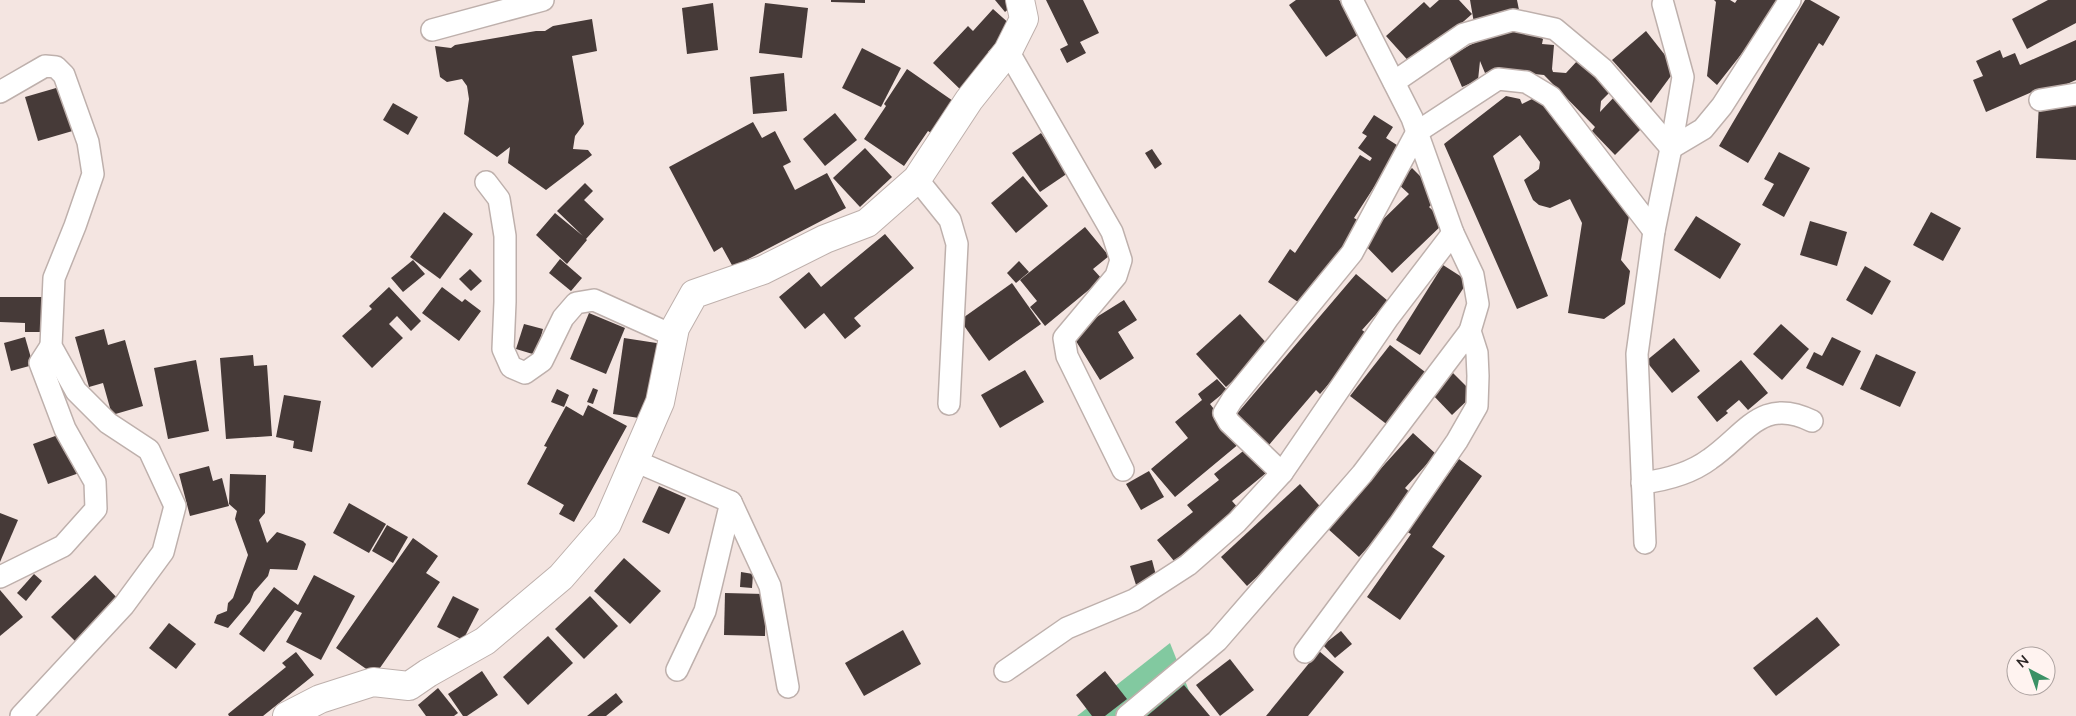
<svg xmlns="http://www.w3.org/2000/svg" width="2076" height="716" viewBox="0 0 2076 716" font-family="Mulish,sans-serif">
<style>
.green{fill:#82c9a0}
.building{fill:#463a38}
.lines{fill:none;stroke-linecap:round;stroke-linejoin:round}
.street-casing{stroke:#beb0ac;stroke-width:24}
.secondary-casing{stroke:#beb0ac;stroke-width:30}
.street{stroke:#fff;stroke-width:21}
.secondary{stroke:#fff;stroke-width:28}
</style>
<rect width="100%" height="100%" fill="#f4e5e1"/>
<polygon class="green" points="1170,643 1199,716 1077,716"/>
<g class="building">
<polygon points="831,0 865,0 865,3 831,2"/>
<polygon points="995,0 1019,0 1005,12"/>
<polygon points="1046,0 1083,0 1099,33 1080,42 1086,53 1067,63 1060,49 1068,45"/>
<polygon points="1296,0 1339,0 1362,32 1326,57 1289,5"/>
<polygon points="1439,0 1459,0 1472,14 1413,66 1386,36 1424,2 1430,8"/>
<polygon points="1470,0 1517,0 1520,15 1474,23"/>
<polygon points="1714,0 1730,0 1735,3 1737,0 1784,0 1717,85 1707,76 1716,2"/>
<polygon points="1805,0 1810,0 1840,17 1823,46 1819,43 1748,163 1719,146"/>
<polygon points="2048,0 2076,0 2076,23 2027,49 2012,19"/>
<polygon points="713,3 718,50 687,54 682,8"/>
<polygon points="765,3 808,8 802,58 759,53"/>
<polygon points="993,9 1012,26 988,52 996,59 964,93 933,63 968,26 973,31"/>
<polygon points="592,19 597,51 572,56 584,124 575,136 573,149 588,150 592,155 546,190 508,163 510,147 497,157 464,134 469,99 467,86 462,79 447,82 440,77 435,46 451,48 455,45 536,31 545,31 553,26"/>
<polygon points="1507,29 1536,32 1543,39 1542,44 1554,45 1552,69 1553,72 1566,73 1578,60 1610,92 1601,101 1600,112 1616,95 1642,128 1615,155 1592,131 1595,127 1544,75 1493,70 1485,73 1480,61 1478,80 1462,87 1449,57 1470,45"/>
<polygon points="1646,31 1676,69 1651,103 1612,60"/>
<polygon points="2076,40 2076,80 2035,98 2032,92 1986,112 1973,80 1983,76 1976,61 2000,50 2003,58 2015,53 2020,65"/>
<polygon points="862,48 901,68 881,107 842,88"/>
<polygon points="907,69 956,103 934,135 928,131 904,166 864,139 886,106 884,104"/>
<polygon points="784,73 787,111 753,114 750,77"/>
<polygon points="63,86 76,130 38,141 25,97"/>
<polygon points="1540,95 1630,211 1621,260 1630,271 1625,304 1604,319 1568,313 1582,223 1570,199 1550,208 1539,205 1533,200 1524,180 1539,169 1540,162 1520,135 1493,156 1548,296 1517,309 1444,144 1506,96 1520,99 1522,104"/>
<polygon points="393,103 418,117 408,135 383,120"/>
<polygon points="2039,104 2076,106 2076,160 2036,158"/>
<polygon points="835,113 857,140 825,166 803,139"/>
<polygon points="1374,115 1393,127 1386,138 1400,147 1354,218 1361,222 1304,306 1268,282 1290,249 1295,253 1360,155 1370,161 1372,158 1358,148 1367,136 1362,133"/>
<polygon points="753,122 762,138 775,131 791,162 783,166 795,190 827,173 846,208 733,267 722,247 714,252 669,167"/>
<polygon points="1041,133 1068,173 1040,192 1012,153"/>
<polygon points="865,148 892,177 860,207 833,178"/>
<polygon points="1152,149 1162,164 1155,169 1145,153"/>
<polygon points="1779,152 1810,168 1784,217 1762,205 1774,184 1764,179"/>
<polygon points="1412,168 1440,196 1429,207 1445,222 1392,273 1361,241 1409,194 1397,183"/>
<polygon points="1023,176 1048,206 1016,233 991,203"/>
<polygon points="585,183 593,191 584,200 604,219 586,239 587,240 567,264 536,235 555,213 583,236 557,211"/>
<polygon points="444,212 473,234 440,279 410,257"/>
<polygon points="1931,212 1961,228 1943,261 1913,245"/>
<polygon points="1696,216 1741,244 1720,279 1674,250"/>
<polygon points="1810,221 1847,232 1837,266 1800,255"/>
<polygon points="1085,227 1109,256 1093,269 1102,279 1045,326 1030,307 1037,301 1020,280"/>
<polygon points="885,234 914,268 854,318 861,326 845,339 824,313 805,329 779,297 809,272 821,287"/>
<polygon points="560,259 582,278 571,291 549,273"/>
<polygon points="413,260 425,274 403,292 391,278"/>
<polygon points="1019,261 1029,272 1016,283 1007,273"/>
<polygon points="1443,265 1468,281 1420,355 1396,340"/>
<polygon points="1865,266 1891,281 1872,315 1846,300"/>
<polygon points="470,269 482,281 471,291 459,279"/>
<polygon points="1356,274 1388,301 1362,330 1370,336 1320,394 1316,390 1269,445 1235,416"/>
<polygon points="1012,283 1041,324 989,361 960,320"/>
<polygon points="389,287 421,321 411,331 397,316 389,324 403,338 372,368 342,336 372,309 369,306"/>
<polygon points="442,287 462,302 465,299 481,311 459,341 422,313"/>
<polygon points="0,297 45,297 45,332 25,332 25,323 0,322"/>
<polygon points="1124,300 1137,320 1118,332 1134,358 1100,380 1071,333"/>
<polygon points="589,313 625,328 606,374 570,359"/>
<polygon points="1240,314 1270,347 1226,387 1196,354"/>
<polygon points="524,324 543,329 536,355 516,349"/>
<polygon points="1781,324 1809,349 1782,380 1753,354"/>
<polygon points="104,329 108,345 125,340 143,406 112,415 103,383 89,387 75,337"/>
<polygon points="25,337 33,365 11,371 4,343"/>
<polygon points="1832,337 1861,351 1843,386 1806,368 1814,352 1822,356"/>
<polygon points="624,338 663,344 652,420 613,414"/>
<polygon points="1674,338 1700,371 1672,393 1646,361"/>
<polygon points="1390,345 1429,375 1389,426 1350,396"/>
<polygon points="1876,354 1916,372 1900,407 1860,389"/>
<polygon points="253,355 254,366 267,365 272,436 226,439 220,358"/>
<polygon points="196,360 209,431 168,439 154,368"/>
<polygon points="1741,360 1768,393 1748,410 1739,400 1726,411 1728,413 1717,422 1697,397"/>
<polygon points="1025,370 1044,402 1000,428 981,395"/>
<polygon points="1452,372 1474,394 1452,415 1431,393"/>
<polygon points="1217,379 1227,390 1210,404 1240,443 1175,497 1151,469 1188,438 1175,422 1202,400 1198,394"/>
<polygon points="593,388 598,390 593,404 587,402"/>
<polygon points="557,389 569,395 564,407 551,402"/>
<polygon points="284,395 321,401 312,452 293,448 294,441 276,437"/>
<polygon points="588,405 627,426 574,522 559,514 564,505 527,484 547,447 544,446 566,406 583,416"/>
<polygon points="1413,433 1436,454 1405,488 1414,496 1359,557 1327,528"/>
<polygon points="58,435 64,451 73,448 82,472 48,484 33,444"/>
<polygon points="1247,448 1266,473 1232,501 1239,509 1174,561 1157,540 1193,512 1187,505 1219,480 1214,474"/>
<polygon points="1459,459 1482,476 1432,547 1445,556 1400,620 1367,597 1411,534 1407,532"/>
<polygon points="209,466 213,481 222,478 229,506 190,516 179,474"/>
<polygon points="1149,471 1164,497 1141,510 1126,484"/>
<polygon points="230,474 266,475 265,513 259,520 267,543 277,532 303,541 306,544 297,570 270,569 268,576 254,592 250,602 228,628 214,623 217,615 227,611 228,603 233,598 248,555 235,519 237,511 229,504"/>
<polygon points="1300,484 1326,513 1247,586 1221,557"/>
<polygon points="659,486 686,498 669,534 642,522"/>
<polygon points="349,503 386,524 369,553 333,533"/>
<polygon points="0,513 18,520 0,562"/>
<polygon points="387,525 408,537 393,563 372,551"/>
<polygon points="413,538 438,556 426,573 440,582 375,675 336,648"/>
<polygon points="624,558 661,591 630,624 594,591"/>
<polygon points="1152,560 1157,579 1136,585 1130,566"/>
<polygon points="741,572 753,574 752,588 740,587"/>
<polygon points="34,574 42,581 26,601 17,593"/>
<polygon points="95,575 124,605 80,646 51,617"/>
<polygon points="314,575 355,596 321,660 286,642 302,613 295,610 264,652 239,634 274,587 298,605"/>
<polygon points="0,590 23,617 0,636"/>
<polygon points="725,593 766,594 765,636 724,635"/>
<polygon points="453,596 479,609 463,640 437,627"/>
<polygon points="590,596 618,626 584,659 555,629"/>
<polygon points="1817,617 1840,645 1776,696 1753,668"/>
<polygon points="169,623 196,644 176,669 149,648"/>
<polygon points="903,630 921,664 864,696 845,663"/>
<polygon points="1341,631 1352,644 1335,658 1323,645"/>
<polygon points="548,636 573,663 528,705 503,677"/>
<polygon points="1319,651 1344,672 1308,716 1266,716"/>
<polygon points="296,652 314,675 263,716 229,716 228,714 286,667 282,663"/>
<polygon points="1230,659 1254,690 1220,716 1196,685"/>
<polygon points="482,671 498,695 467,716 463,716 448,694"/>
<polygon points="1105,671 1127,699 1105,716 1092,716 1076,695"/>
<polygon points="1184,685 1210,716 1147,716"/>
<polygon points="438,688 458,713 454,716 426,716 418,705"/>
<polygon points="616,693 623,702 606,716 587,716"/>
</g>
<g class="lines">
<defs>
<g id="street">
<polyline points="432,30 543,0"/>
<polyline points="1008,51 1112,232 1121,260 1116,276 1064,338 1067,356 1123,470"/>
<polyline points="1394,82 1464,34 1513,20 1555,29 1603,69 1671,148 1703,129 1722,106 1790,0"/>
<polyline points="0,92 45,66 56,67 64,75 88,142 93,174 75,226 54,278 51,346 76,391 108,423 149,450 175,506 163,552 124,605 21,716"/>
<polyline points="2040,100 2076,94"/>
<polyline points="917,179 950,220 957,244 949,404"/>
<polyline points="486,182 499,199 505,236 505,302 503,349 511,367 525,373 542,361 563,318 576,303 594,300 674,336"/>
<polyline points="635,461 731,502 770,586 788,687"/>
<polyline points="1282,473 1229,422 1224,413 1232,400 1352,253 1417,132 1498,79 1526,82 1551,97 1654,231"/>
<path d="M 1642,483 C 1666,480 1690,474 1710,459 C 1746,434 1762,396 1812,421"/>
<polyline points="1645,543 1637,354 1654,231 1671,148 1683,77 1663,4"/>
<polyline points="0,577 63,546 96,509 95,482 65,429 40,363 51,346"/>
<polyline points="1305,652 1399,525 1457,441 1477,406 1478,376 1477,353 1470,331 1478,304 1473,275 1453,233 1412,118 1352,0"/>
<polyline points="677,670 705,611 731,502"/>
<polyline points="1005,671 1067,628 1134,600 1188,565 1237,522 1282,473 1388,318 1453,233"/>
<polyline points="1127,716 1217,641 1362,474 1470,331"/>
</g>
<polyline id="secondary" points="287,716 320,699 373,682 409,686 428,673 485,641 561,577 607,524 660,402 675,328 694,294 763,270 825,239 867,223 917,179 969,100 1008,51 1024,19 1020,0"/>
</defs>
<use href="#street" class="street-casing"/>
<use href="#secondary" class="secondary-casing"/>
<use href="#street" class="street"/>
<use href="#secondary" class="secondary"/>
</g>
<g transform="translate(2031 671) rotate(319)"><circle r="24" fill="#fff3f0" stroke="#aba19f"/>
<path d="M0-4L9 19L0 12L-9 19Z" fill="#3b9165"/>
<text y="-8" font-size="14" font-weight="bold" text-anchor="middle" fill="#2c2625">N</text>
</g>
</svg>
